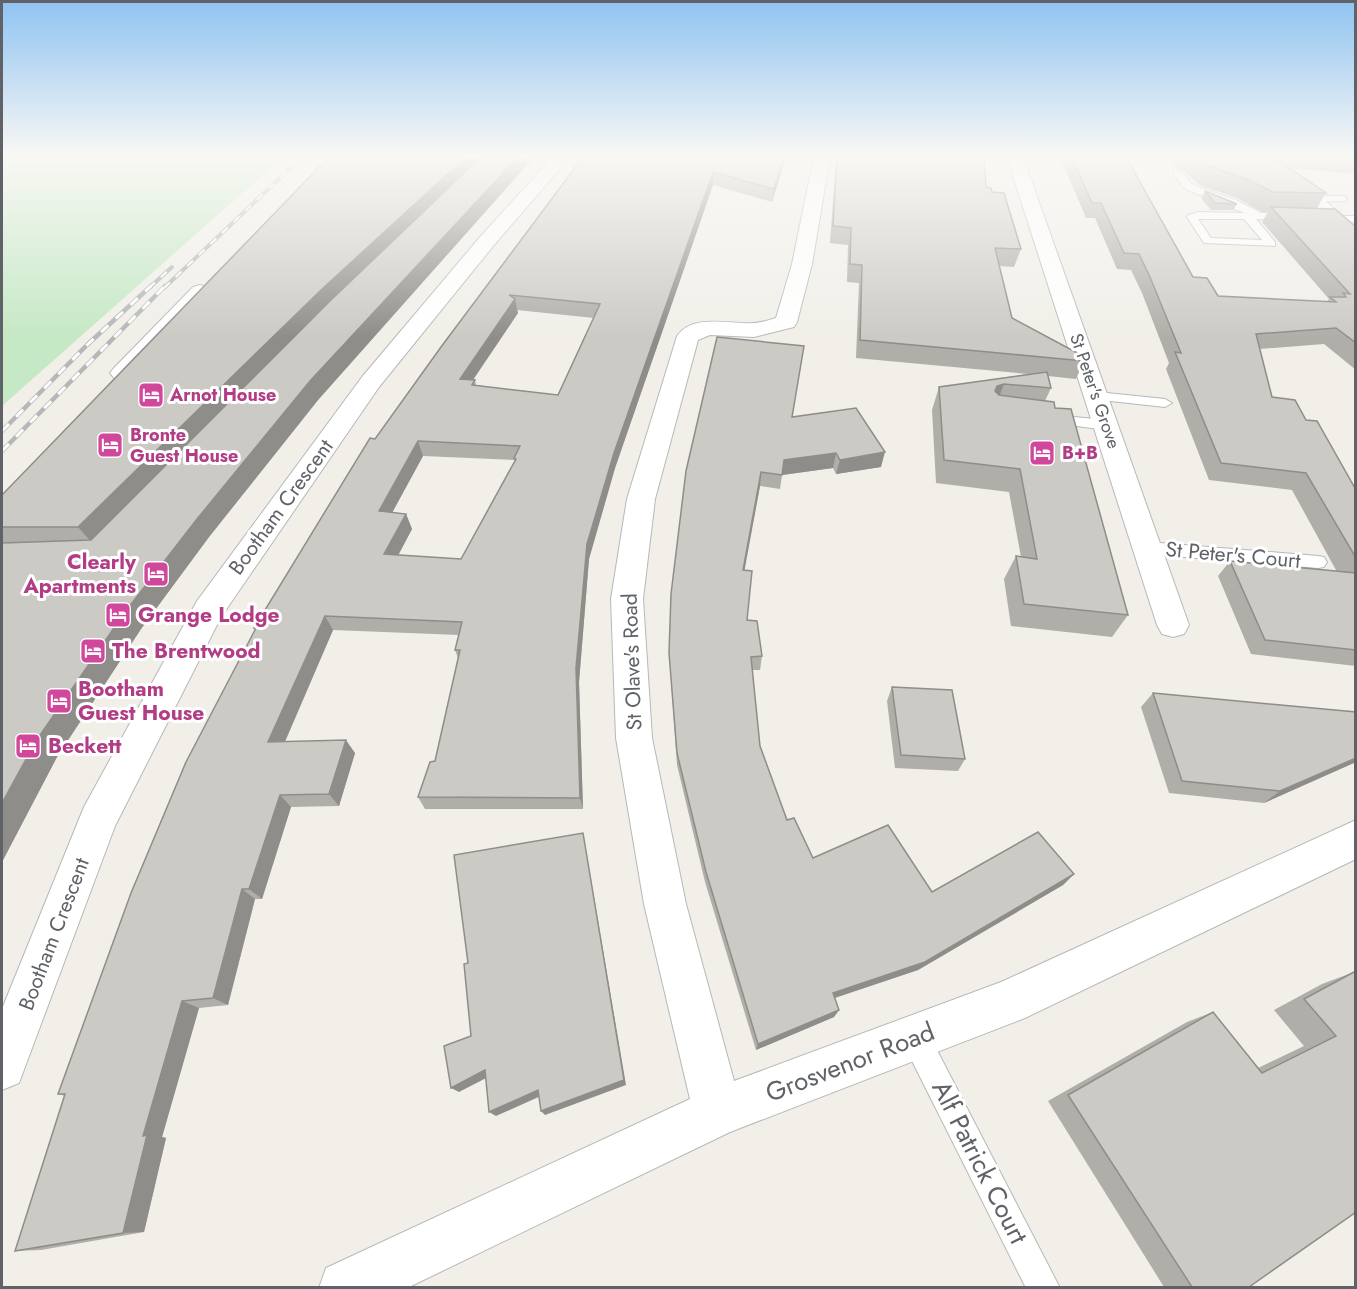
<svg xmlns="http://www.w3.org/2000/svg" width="1357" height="1289" viewBox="0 0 1357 1289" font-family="Jost,sans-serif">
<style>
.green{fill:#c5e8c5}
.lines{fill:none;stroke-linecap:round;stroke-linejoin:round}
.lane-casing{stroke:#b5b8bc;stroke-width:2}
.street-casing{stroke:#b5b8bc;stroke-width:2}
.lane{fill:#fff;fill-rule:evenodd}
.street{fill:#fff;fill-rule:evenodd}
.rail-far1-casing{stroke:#b6b7b8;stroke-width:4}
.rail-casing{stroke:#b6b7b8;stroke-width:4.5}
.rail-far1{stroke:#fff;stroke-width:2;stroke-dasharray:8;stroke-linecap:butt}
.rail{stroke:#fff;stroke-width:3;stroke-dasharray:10;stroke-linecap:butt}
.wall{fill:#afaea9;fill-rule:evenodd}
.shaded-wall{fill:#8f8d8a}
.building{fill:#cccac5;stroke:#8f8d8a;stroke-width:1.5;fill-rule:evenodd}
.labels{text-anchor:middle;stroke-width:6;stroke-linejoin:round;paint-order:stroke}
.far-street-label{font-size:18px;fill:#5f6368;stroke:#fff}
.far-hotel-label{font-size:18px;font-weight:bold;fill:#b23c85;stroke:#fff;text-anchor:start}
.street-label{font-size:21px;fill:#5f6368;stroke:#fff}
.hotel-label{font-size:21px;font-weight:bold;fill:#b23c85;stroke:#fff;text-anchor:start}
.near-street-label{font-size:26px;fill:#5f6368;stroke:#fff}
</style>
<rect width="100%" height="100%" fill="#f1efe8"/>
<polygon class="green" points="2,157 283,157 2,406"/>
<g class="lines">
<defs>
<g id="lane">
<path d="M 1175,171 L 1181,171 L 1191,183 L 1198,187 L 1236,200 L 1261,213 L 1291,214 L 1296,217 L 1291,220 L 1256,219 L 1275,242 L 1275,246 L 1204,243 L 1187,217 L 1188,215 L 1199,212 L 1245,213 L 1190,191 L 1183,187 L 1173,173 ZM 1198,219 L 1244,219 L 1262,240 L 1211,238 Z"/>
<polygon points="1342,196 1346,197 1346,201 1312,202 1307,199 1312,196"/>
<polygon points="1317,216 1356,216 1356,222 1321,221 1316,218"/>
<polygon points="1097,392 1165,399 1172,403 1165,407 1092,399 1090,396"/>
<polygon points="1051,415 1107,420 1114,425 1107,430 1046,422 1044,419 1046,416"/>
<polygon points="1148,542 1318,556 1324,557 1327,562 1324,567 1318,568 1148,554 1139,548"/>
<polygon points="915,1023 925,1027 1060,1288 1026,1288 905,1047 901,1037 905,1027"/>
</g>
<g id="street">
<polygon points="553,157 570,157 494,245 379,387 221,617 115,826 19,1083 2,1090 2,1009 84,807 197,601 362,377 480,237"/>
<path d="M 814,157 L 830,157 L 812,264 L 797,322 L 794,327 L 754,337 L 710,335 L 698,340 L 655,499 L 643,599 L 652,738 L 686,904 L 734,1081 L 1001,982 L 1356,820 L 1356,859 L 1025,1018 L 730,1132 L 407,1288 L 319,1288 L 326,1268 L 690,1099 L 644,904 L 616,738 L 611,599 L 627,499 L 677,336 C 693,313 730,325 753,323 C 761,323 769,320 776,318 L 792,264 Z"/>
<polygon points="1007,157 1023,157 1189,625 1184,634 1173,637 1162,634 1157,625"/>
<polygon points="1241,157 1260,157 1322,198 1356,228 1356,245 1349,243 1310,206"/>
<polygon points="200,285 207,287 210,291 207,295 130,378 114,378 110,373 114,368 193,287"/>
</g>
</defs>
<use href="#lane" class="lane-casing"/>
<use href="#street" class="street-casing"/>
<use href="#lane" class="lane"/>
<use href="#street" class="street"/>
<defs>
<g id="rail-far1">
<polyline points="149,288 172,267"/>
<polyline points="164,288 302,157"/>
</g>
<g id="rail">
<polyline points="2,431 87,345 151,286"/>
<polyline points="2,451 165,286"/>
</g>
</defs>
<use href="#rail-far1" class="rail-far1-casing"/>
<use href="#rail" class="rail-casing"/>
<use href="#rail-far1" class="rail-far1"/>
<use href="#rail" class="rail"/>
</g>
<g class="wall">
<polygon points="329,157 534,157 318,400 209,537 141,629 57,757 2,862 2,495"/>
<path d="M 583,157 L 786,157 L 772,202 L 713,185 L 615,468 L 589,559 L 579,682 L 583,809 L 425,809 L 418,797 L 435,761 L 458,658 L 455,650 L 459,635 L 333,630 L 285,742 L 355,753 L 339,806 L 291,807 L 262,899 L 255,899 L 228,1005 L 199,1008 L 162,1137 L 166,1138 L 144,1232 L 41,1250 L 15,1251 L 65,1096 L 58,1094 L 255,630 L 254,628 L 375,439 ZM 517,310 L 594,318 L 558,395 L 476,385 L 475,380 L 473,380 L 518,313 ZM 423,456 L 514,460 L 515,462 L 461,559 L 398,555 L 412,529 L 406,514 L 392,512 Z"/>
<polygon points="836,157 984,157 986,187 992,192 1021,249 1014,267 999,266 1012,318 1084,361 1076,379 1048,376 1051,388 1045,401 1055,408 1128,615 1112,637 1011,626 1004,579 1016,556 1021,557 1009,492 936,483 932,410 939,387 1028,374 856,358 859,283 847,282 848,245 830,243"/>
<polygon points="1058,157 1126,157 1193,277 1218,296 1327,302 1329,299 1262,222 1268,212 1262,212 1237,198 1199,185 1183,170 1178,169 1168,157 1356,157 1356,174 1290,168 1326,193 1317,208 1356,227 1356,370 1324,344 1259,349 1272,397 1306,420 1356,490 1356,666 1251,654 1218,576 1230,561 1337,572 1292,490 1209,480 1166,369 1169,363 1142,293 1131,270 1117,269 1095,218 1086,218 1066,171"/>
<polygon points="1205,191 1237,204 1233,210 1211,210 1201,198"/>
<polygon points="793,417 881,467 836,474 833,468 782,475 780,489 760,486 744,570 747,620 762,656 760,670 752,670 760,746 787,820 813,858 932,892 1074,874 1063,885 918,970 835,998 839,1010 834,1017 756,1050 705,882 677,765 670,666 671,594"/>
<polygon points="892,687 965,759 958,771 895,768 887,701"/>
<polygon points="1153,693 1356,712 1356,762 1264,803 1169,793 1141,707"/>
<polygon points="1354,972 1356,1212 1249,1287 1164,1287 1048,1101 1187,1022 1213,1012 1258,1068 1304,1046 1274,1010 1322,984"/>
</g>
<g class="shaded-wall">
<polygon points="466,157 475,157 476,166 94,545 78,527 321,290"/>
<polygon points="518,157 534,157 318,400 209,537 141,629 57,757 2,862 2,803 36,741 125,612 197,519 310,381"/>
<polygon points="784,157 786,157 772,202 774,189"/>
<polygon points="713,172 713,185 615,468 589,559 579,682 583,809 580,798 576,668 587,544 614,453"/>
<polygon points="515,299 518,313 464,393 460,379"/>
<polygon points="1004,384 995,407 988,409 997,386"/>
<polygon points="418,441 423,456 385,526 379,511"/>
<polygon points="885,452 881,467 836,474 840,460"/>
<polygon points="836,453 833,468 782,475 780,489 784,460"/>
<polygon points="761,472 760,486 742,584 743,570"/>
<polygon points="406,514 412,529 391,569 384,554"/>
<polygon points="325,616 333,630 279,755 268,742"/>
<polygon points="346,740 355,753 339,806 329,794"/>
<polygon points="1356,758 1356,762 1264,803 1280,791"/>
<polygon points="280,795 291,807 262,899 249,889"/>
<polygon points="583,833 585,844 626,1085 545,1115 541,1111"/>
<polygon points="1074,874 1063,885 918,970 828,1000 833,993"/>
<polygon points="242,889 255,899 228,1005 213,998"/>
<polygon points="182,1001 199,1008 162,1137 166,1138 144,1232 123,1233 143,1136"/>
<polygon points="839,1010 834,1017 756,1050 758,1044"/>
<polygon points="485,1070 492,1075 459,1092 451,1088"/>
<polygon points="538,1090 543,1095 496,1116 489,1112"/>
</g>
<g class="building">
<polygon points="329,157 466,157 321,290 78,527 2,527 2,495"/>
<polygon points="481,157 518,157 310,381 197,519 125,612 36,741 2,803 2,543 91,540 332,299"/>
<path d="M 583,157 L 784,157 L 774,189 L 713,172 L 614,453 L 587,544 L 576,668 L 580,798 L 418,797 L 430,762 L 435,761 L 460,650 L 455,650 L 462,622 L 325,616 L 268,742 L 346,740 L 329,794 L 280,795 L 249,889 L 242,889 L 213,998 L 182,1001 L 143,1136 L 147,1135 L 123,1233 L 15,1251 L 65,1094 L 58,1094 L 131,893 L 186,762 L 256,628 L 254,628 L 370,438 L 375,439 L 441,347 ZM 509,295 L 600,304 L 558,395 L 472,385 L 475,380 L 460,379 L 515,299 ZM 418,441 L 520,446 L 514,458 L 516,459 L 461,559 L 384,554 L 406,514 L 379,511 Z"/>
<polygon points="837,157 984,157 986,187 991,188 992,192 1004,193 1021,249 995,248 1012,318 1083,356 1084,361 860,340 862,265 850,264 851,228 833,226"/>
<polygon points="1072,157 1126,157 1193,277 1207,278 1218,296 1336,302 1330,297 1346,297 1343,293 1350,294 1271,207 1335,209 1356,227 1356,343 1336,328 1256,334 1272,397 1295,400 1306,420 1317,421 1356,490 1356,558 1306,473 1221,463 1175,352 1181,353 1150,277 1139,254 1124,253 1101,203 1092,203"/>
<polygon points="1199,157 1273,157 1326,193 1273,192 1247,179 1208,166"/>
<polygon points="1205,191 1237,204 1215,203"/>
<polygon points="717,337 804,346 792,417 856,408 885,452 840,460 836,453 784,460 782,475 761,472 743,570 752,571 747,620 757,621 762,656 751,657 760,746 787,820 794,818 813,858 888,825 932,892 1038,832 1074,874 925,962 833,993 839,1010 758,1044 706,872 677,753 669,653 671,594 686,471"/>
<polygon points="1047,372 1051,388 1004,384 997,386 995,391 999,395 1054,402 1055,408 1071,409 1128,615 1024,604 1016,556 1037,559 1020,469 944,460 939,387"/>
<polygon points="1230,561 1356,573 1356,650 1265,640"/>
<polygon points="892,687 952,690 965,759 901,755"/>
<polygon points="1153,693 1356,712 1356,758 1280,791 1182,781"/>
<polygon points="583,833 624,1080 541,1111 538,1090 489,1112 485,1070 451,1088 444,1046 471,1036 464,964 468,963 454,855"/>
<polygon points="1354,972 1356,974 1356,1212 1249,1287 1192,1287 1068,1095 1213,1012 1262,1073 1336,1036 1304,999"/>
</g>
<linearGradient id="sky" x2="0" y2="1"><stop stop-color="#8fc3f1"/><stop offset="0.46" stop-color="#f9f8f5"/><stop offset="1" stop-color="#f9f8f5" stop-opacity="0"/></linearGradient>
<rect width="1357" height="338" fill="url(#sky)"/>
<defs>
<symbol id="hotel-square" viewBox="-11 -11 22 22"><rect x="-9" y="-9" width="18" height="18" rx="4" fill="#d1479c" stroke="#fff"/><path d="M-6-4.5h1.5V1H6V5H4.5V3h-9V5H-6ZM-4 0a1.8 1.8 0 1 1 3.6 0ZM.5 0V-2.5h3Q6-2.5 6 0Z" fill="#fff"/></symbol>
</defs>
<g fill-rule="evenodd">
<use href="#hotel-square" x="136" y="380" width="30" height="30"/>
<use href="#hotel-square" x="95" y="430" width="30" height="30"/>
<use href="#hotel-square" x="1027" y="438" width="30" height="30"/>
<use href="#hotel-square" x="141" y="559" width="30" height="30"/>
<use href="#hotel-square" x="103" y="600" width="30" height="30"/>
<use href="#hotel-square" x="78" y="636" width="30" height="30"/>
<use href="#hotel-square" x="44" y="686" width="30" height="30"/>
<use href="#hotel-square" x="13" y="731" width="30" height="30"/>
</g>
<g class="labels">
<g class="far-street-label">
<text transform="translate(1095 391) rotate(71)" y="6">St Peter's Grove</text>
</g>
<g class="far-hotel-label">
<text x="170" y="401">Arnot House</text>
<text x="130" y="441">Bronte<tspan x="130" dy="21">Guest House</tspan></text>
<text x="1062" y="459">B+B</text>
</g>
<g class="street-label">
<text transform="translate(281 507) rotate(-54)" y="7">Bootham Crescent</text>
<text transform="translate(1233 555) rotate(5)" y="7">St Peter's Court</text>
<text transform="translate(632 662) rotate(-92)" y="7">St Olave's Road</text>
<text transform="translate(54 934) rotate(-69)" y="7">Bootham Crescent</text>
</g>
<g class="hotel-label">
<text x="136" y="569" text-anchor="end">Clearly<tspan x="136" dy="24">Apartments</tspan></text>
<text x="138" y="622">Grange Lodge</text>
<text x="112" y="658">The Brentwood</text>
<text x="78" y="696">Bootham<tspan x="78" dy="24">Guest House</tspan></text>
<text x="48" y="753">Beckett</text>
</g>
<g class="near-street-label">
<text transform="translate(850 1062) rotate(-21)" y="9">Grosvenor Road</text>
<text transform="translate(980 1162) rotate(63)" y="9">Alf Patrick Court</text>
</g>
</g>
<rect width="1357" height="1289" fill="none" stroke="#5f6368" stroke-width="6"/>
</svg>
